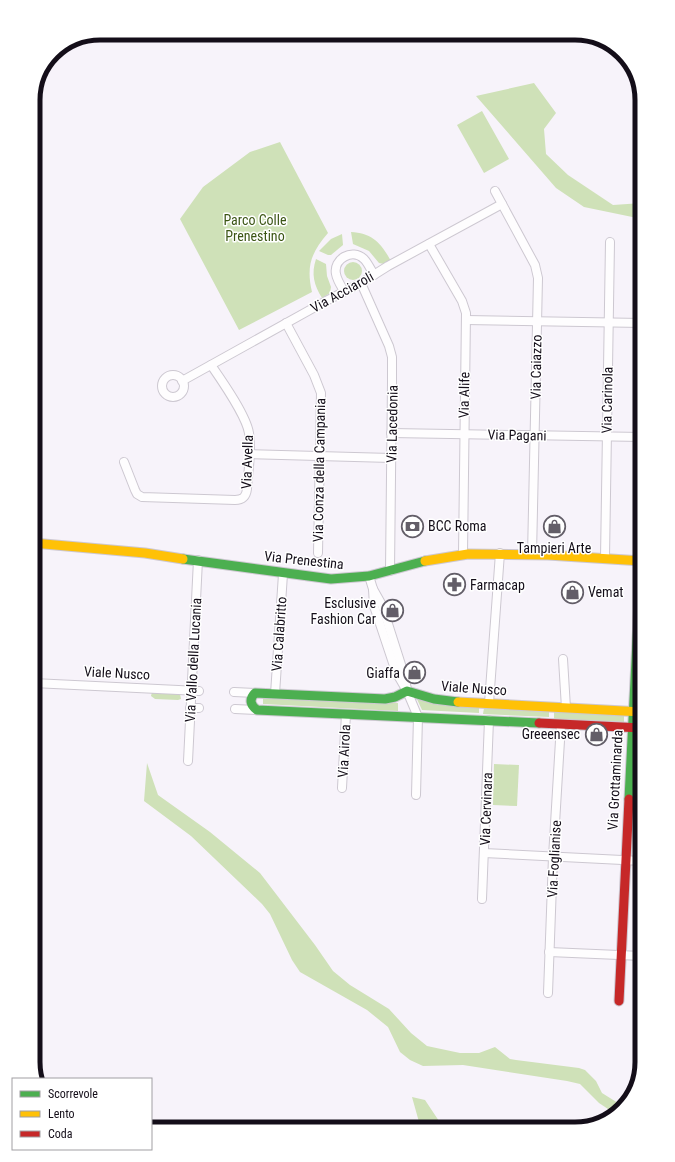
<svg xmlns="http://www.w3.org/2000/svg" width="675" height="1162" viewBox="0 0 675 1162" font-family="'Roboto Condensed',sans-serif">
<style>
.green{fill:#cfe1b8}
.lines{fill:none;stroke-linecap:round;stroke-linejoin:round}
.street-casing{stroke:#cdc8d1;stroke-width:10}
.fast-casing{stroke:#cdc8d1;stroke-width:11}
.slow-casing{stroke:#cdc8d1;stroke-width:11}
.jam-casing{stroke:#cdc8d1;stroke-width:11}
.street{stroke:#fefdfe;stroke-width:8}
.fast{stroke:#4caf50;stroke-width:9}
.slow{stroke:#ffc107;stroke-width:9}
.jam{stroke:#c62828;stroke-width:9}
.labels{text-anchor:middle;stroke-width:3;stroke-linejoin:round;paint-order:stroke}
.park-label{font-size:14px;fill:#3b5514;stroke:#fff}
.street-label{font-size:14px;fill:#140e19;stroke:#fff}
.poi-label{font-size:14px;fill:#140e19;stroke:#fff;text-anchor:start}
.rim{fill:none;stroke:#140e19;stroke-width:5}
</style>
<rect width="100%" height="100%" fill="#f7f3fa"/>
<g class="green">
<polygon points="534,83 556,113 544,129 546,154 568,175 613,205 642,203 642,219 584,207 556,188 476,96"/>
<polygon points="482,111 509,159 484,173 457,125"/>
<path d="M 280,142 L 328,233 C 311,253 306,266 312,292 L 239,330 L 180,219 L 203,187 L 250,152 Z"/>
<path d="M 351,232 C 372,233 381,243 391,261 L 384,264 L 379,263 L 369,251 L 353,244 Z"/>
<polygon points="342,234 343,245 331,255 328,255 319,251 331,239"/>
<path d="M 316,259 L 326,264 L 327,276 L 331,287 L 330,293 L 322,298 C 314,285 311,274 316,259 Z"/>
<circle cx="353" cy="271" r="9"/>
<polygon points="152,692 180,694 181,699 178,700 155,699 151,696"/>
<polygon points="263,696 398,703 398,711 263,704"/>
<polygon points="416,697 479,707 479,713 422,710"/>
<polygon points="484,708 549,712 549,717 483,714"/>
<polygon points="554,712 624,715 624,722 554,719"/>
<polygon points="147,763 158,795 210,832 260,873 315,945 333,971 350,985 389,1009 411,1033 427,1046 460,1053 479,1053 495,1047 510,1059 516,1060 579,1068 585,1070 596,1081 602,1093 618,1103 625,1105 616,1112 611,1111 599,1103 580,1084 567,1081 463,1065 423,1066 410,1060 400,1052 388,1027 367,1010 300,972 292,960 270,914 262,904 191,836 144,801"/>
<polygon points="494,764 519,765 517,806 493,805"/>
<polygon points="412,1097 425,1100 439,1121 451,1129 425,1129 419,1122"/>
</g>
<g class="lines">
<defs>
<g id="street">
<polyline points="495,191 535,265 538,278 532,555"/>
<polyline points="429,244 462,301 466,313 463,554"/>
<polyline points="361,283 389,346 392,357 392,382 390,571"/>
<path d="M 344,291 C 341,286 337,280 336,274 C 333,259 352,248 364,259 C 368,263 371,270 374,275"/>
<polyline points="466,320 642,323"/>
<polyline points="286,323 314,375 321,393 318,553"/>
<circle cx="173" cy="386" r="11"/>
<polyline points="182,381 326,301 361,283 388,266 502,204"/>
<polyline points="391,433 642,437"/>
<polyline points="249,454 391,458"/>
<path d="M 124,462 L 135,490 L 137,494 L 142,497 L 235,500 C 243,500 246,497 247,489 C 248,472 252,451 249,433 C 246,415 222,381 211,365"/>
<polyline points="605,558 610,242"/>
<polyline points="369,576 373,589 382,605 403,671 407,689"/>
<polyline points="373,589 374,606 396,672 407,691 418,717 416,795"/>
<polyline points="563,659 566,708"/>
<polyline points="33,683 199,691"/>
<polyline points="234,692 255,693"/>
<polyline points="275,694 283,574"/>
<polyline points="489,703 500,553"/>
<polyline points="190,708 199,708"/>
<polyline points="235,709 257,710"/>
<polyline points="188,761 198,560"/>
<polyline points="342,788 346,714"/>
<polyline points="484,853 642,861"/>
<polyline points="482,899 489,720"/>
<polyline points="549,952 642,956"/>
<polyline points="548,993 553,857 561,724"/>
</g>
<g id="fast">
<polyline points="183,559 331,579 369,576 425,561"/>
<path d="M 458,702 L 434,699 L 407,691 L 395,697 L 385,699 L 255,693 C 249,699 250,705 257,710 L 539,723"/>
<polyline points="629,799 641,561"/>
</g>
<g id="slow">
<polyline points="33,543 145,553 183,559"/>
<polyline points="425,561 468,554 548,555 642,561"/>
<polyline points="458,702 642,712"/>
</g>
<g id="jam">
<polyline points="539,723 642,728"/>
<polyline points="619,1001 629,799"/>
</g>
</defs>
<use href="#street" class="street-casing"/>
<use href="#fast" class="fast-casing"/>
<use href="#slow" class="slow-casing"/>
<use href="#jam" class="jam-casing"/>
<use href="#street" class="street"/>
<use href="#fast" class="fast"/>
<use href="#slow" class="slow"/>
<use href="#jam" class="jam"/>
</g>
<defs>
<symbol id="bank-ring" viewBox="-11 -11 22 22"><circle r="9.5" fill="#fff" stroke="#635e68" stroke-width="1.5"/><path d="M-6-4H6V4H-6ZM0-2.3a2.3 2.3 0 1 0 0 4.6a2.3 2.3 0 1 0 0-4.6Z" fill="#635e68"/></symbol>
<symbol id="shop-ring" viewBox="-11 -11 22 22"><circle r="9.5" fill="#fff" stroke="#635e68" stroke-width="1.5"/><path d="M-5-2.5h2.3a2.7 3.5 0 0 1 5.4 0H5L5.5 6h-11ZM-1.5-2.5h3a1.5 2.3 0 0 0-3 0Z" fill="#635e68"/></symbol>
<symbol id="pharmacy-ring" viewBox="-11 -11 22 22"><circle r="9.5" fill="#fff" stroke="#635e68" stroke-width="1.5"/><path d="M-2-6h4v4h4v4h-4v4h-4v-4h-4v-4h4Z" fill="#635e68"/></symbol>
</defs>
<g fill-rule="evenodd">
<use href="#bank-ring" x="400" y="514" width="25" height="25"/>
<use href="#shop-ring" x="542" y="514" width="25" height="25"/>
<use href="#pharmacy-ring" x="442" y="572" width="25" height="25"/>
<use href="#shop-ring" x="560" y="580" width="25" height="25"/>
<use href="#shop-ring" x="380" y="598" width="25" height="25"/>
<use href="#shop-ring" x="402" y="660" width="25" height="25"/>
<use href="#shop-ring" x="584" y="722" width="25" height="25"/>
</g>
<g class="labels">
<g class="park-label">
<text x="255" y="225">Parco Colle<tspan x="255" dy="16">Prenestino</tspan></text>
</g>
<g class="street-label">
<text transform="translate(342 292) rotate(-29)" y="5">Via Acciaroli</text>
<text transform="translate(536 367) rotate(-89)" y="5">Via Caiazzo</text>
<text transform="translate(464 395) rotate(-89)" y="5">Via Alife</text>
<text transform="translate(607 400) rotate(-89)" y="5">Via Carinola</text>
<text transform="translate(392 424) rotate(-89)" y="5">Via Lacedonia</text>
<text transform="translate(517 435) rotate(1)" y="5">Via Pagani</text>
<text transform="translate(247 462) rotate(-88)" y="5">Via Avella</text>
<text transform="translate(319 470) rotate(-89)" y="5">Via Conza della Campania</text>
<text transform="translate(304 560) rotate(6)" y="5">Via Prenestina</text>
<text transform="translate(279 634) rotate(-86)" y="5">Via Calabritto</text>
<text transform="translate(193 660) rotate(-87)" y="5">Via Vallo della Lucania</text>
<text transform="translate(117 673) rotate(3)" y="5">Viale Nusco</text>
<text transform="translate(474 688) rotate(4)" y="5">Viale Nusco</text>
<text transform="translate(344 751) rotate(-87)" y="5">Via Airola</text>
<text transform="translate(615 780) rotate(-87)" y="5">Via Grottaminarda</text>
<text transform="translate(486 809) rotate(-88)" y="5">Via Cervinara</text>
<text transform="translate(554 859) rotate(-87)" y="5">Via Foglianise</text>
</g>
<g class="poi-label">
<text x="428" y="531">BCC Roma</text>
<text x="554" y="553" text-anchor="middle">Tampieri Arte</text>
<text x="470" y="590">Farmacap</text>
<text x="588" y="597">Vemat</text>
<text x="376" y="608" text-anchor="end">Esclusive<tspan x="376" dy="16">Fashion Car</tspan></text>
<text x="400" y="678" text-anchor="end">Giaffa</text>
<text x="580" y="739" text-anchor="end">Greeensec</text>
</g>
</g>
<path d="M0 0H675V1162H0ZM100 40H575A60 60 0 0 1 635 100V1062A60 60 0 0 1 575 1122H100A60 60 0 0 1 40 1062V100A60 60 0 0 1 100 40Z" fill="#fff" fill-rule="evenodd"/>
<path class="rim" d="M100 40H575A60 60 0 0 1 635 100V1062A60 60 0 0 1 575 1122H100A60 60 0 0 1 40 1062V100A60 60 0 0 1 100 40Z"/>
<rect x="12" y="1078" width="140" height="72" fill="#ffffff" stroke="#a19fa3"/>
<rect x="20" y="1091" width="20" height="6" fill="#4caf50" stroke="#a19fa3"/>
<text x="48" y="1098" font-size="12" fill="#140e19">Scorrevole</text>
<rect x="20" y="1111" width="20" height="6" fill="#ffc107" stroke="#a19fa3"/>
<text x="48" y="1118" font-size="12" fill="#140e19">Lento</text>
<rect x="20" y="1131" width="20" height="6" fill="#c62828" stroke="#a19fa3"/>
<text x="48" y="1138" font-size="12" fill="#140e19">Coda</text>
</svg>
